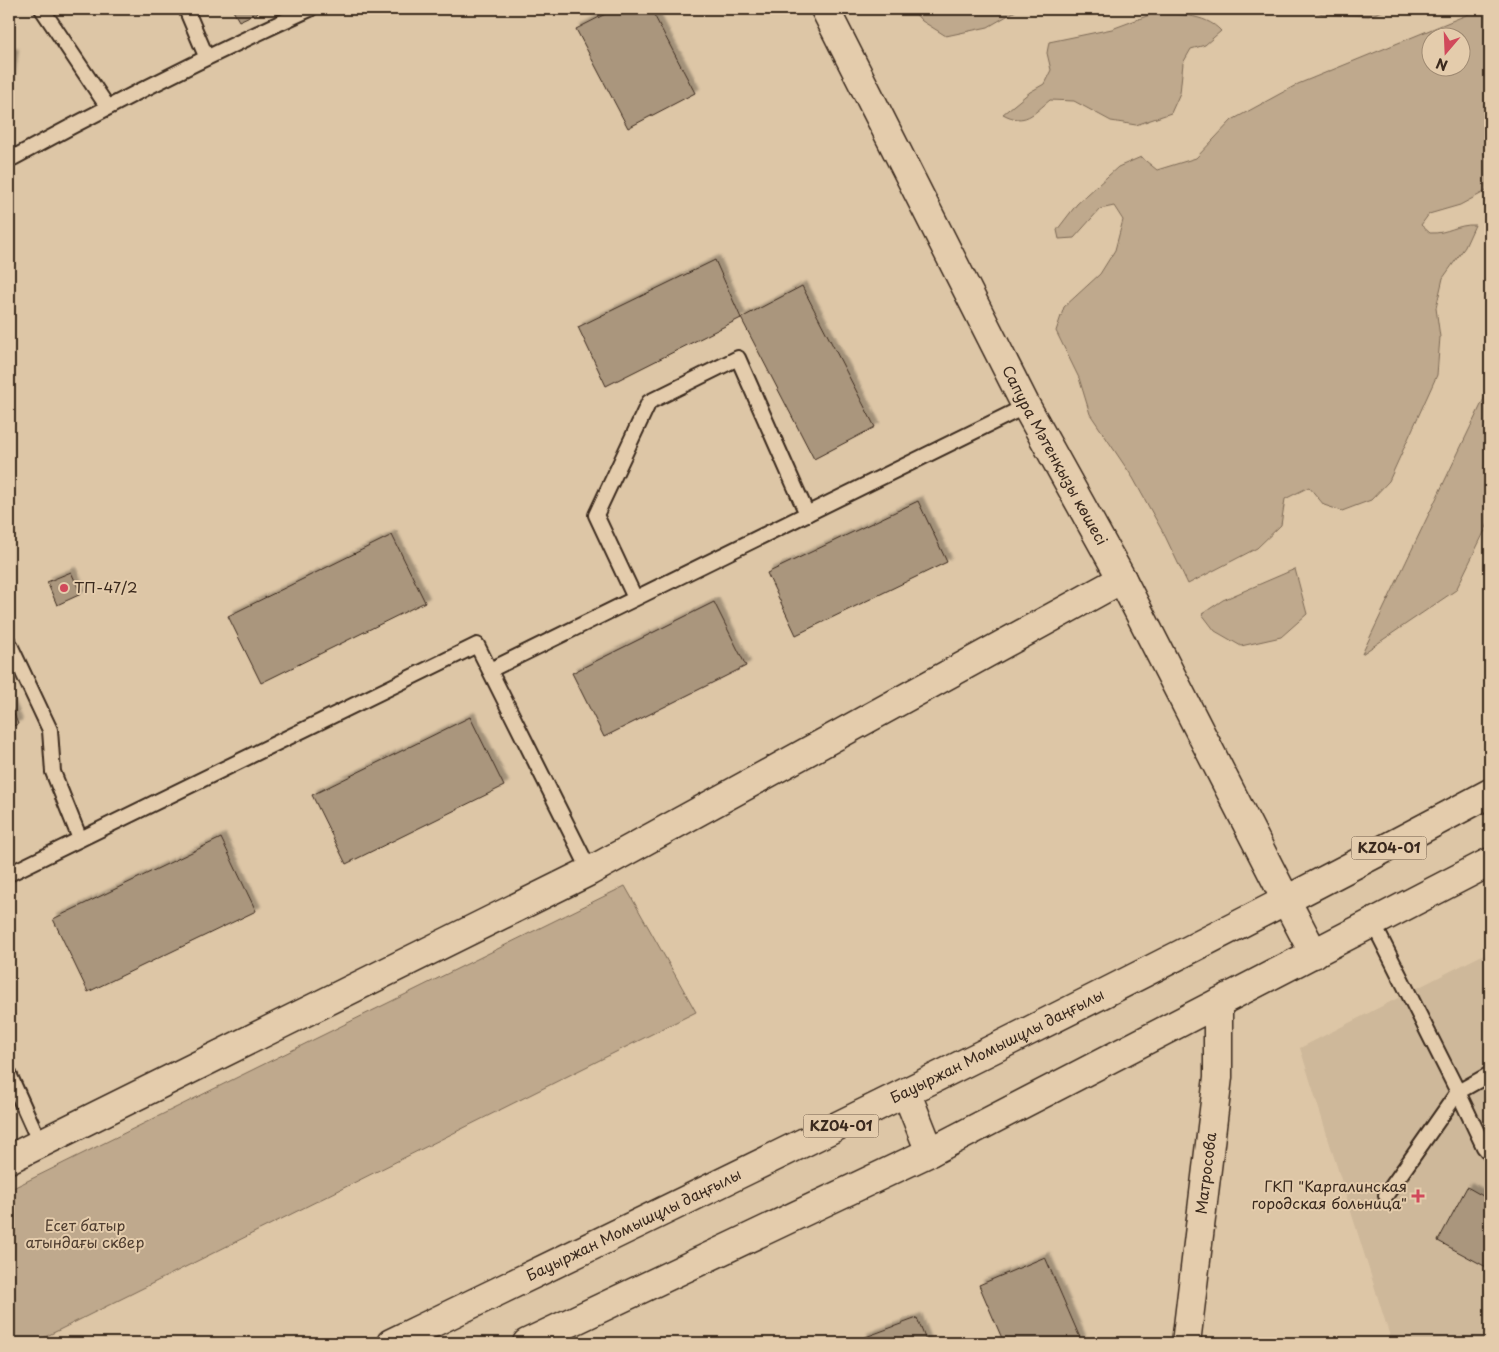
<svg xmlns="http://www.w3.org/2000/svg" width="1499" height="1352" viewBox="0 0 1499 1352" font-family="'Playpen Sans',sans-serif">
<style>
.built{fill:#ceb89a}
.green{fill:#bfa98d;stroke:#7d6a56;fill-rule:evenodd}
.building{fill:#aa967d;stroke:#3b2a1e;filter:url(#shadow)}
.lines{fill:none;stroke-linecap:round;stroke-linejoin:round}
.service-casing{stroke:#3b2a1e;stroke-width:18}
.minor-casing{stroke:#3b2a1e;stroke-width:31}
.tertiary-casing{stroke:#3b2a1e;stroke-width:31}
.primary-casing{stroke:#3b2a1e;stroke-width:31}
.service{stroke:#e4ccac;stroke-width:14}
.minor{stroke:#e4ccac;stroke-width:28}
.tertiary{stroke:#e4ccac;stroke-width:28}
.primary{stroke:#e4ccac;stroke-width:28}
.poi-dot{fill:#d1495b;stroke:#e4ccac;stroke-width:2}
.labels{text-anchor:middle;stroke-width:4;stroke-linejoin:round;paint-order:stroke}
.shield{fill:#e4ccac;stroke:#6e5b49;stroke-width:1}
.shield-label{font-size:14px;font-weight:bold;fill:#3b2a1e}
.street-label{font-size:15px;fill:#3b2a1e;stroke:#e4ccac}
.poi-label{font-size:15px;fill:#3b2a1e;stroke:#e4ccac;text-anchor:start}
.park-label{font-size:15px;fill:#4f3d2f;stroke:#e4ccac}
</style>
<defs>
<filter id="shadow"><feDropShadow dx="4.5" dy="-4.5" stdDeviation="1" flood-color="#0004"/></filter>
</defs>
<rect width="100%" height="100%" fill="#ddc6a6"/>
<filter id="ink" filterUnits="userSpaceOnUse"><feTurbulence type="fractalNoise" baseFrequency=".02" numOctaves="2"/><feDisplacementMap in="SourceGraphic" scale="10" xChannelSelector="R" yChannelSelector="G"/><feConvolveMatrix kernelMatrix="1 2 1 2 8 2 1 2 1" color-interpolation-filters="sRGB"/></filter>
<g filter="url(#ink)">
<polygon class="built" points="1490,951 1490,1343 1392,1343 1300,1048"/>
<g class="green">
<polygon points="911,9 1019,9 988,27 946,36 922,21"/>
<polygon points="1307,9 1388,9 1369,16 1323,14"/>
<path d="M 1481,9 L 1490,9 L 1490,189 L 1460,205 L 1429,214 L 1421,225 L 1430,233 C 1448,234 1457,224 1475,225 L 1465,247 L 1443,278 L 1436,308 L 1440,337 L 1437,375 L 1389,481 L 1371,500 L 1342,511 L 1324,505 L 1309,487 L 1285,499 L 1281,525 L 1257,548 L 1188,584 L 1165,536 L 1133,478 L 1090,414 L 1079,378 L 1056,331 L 1064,307 L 1100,274 L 1115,250 L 1123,220 L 1114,206 L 1100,209 L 1074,238 L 1059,239 L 1057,230 L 1077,204 L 1118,167 L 1141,157 L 1157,170 L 1196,158 L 1232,120 L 1298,84 ZM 1432,38 L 1462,38 L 1462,68 L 1432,68 Z"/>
<path d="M 1152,14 C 1174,14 1205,13 1221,31 L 1205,45 L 1191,49 L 1183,63 L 1180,93 L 1171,113 L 1136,125 L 1111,121 L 1074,101 L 1050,100 C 1033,114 1025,126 1003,114 L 1030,92 L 1044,84 L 1051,70 L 1047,53 L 1049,42 L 1112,29 Z"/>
<polygon points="1490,386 1490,520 1456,590 1362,654"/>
<polygon points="1295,569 1307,614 1281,637 1241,646 1215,631 1202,614 1223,600"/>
<polygon points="625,886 696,1012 33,1343 9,1343 9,1190"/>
</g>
<g class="building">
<polygon points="232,9 265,9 239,21"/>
<polygon points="615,9 651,9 695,93 628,128 576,29"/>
<polygon points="9,53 14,54 9,87"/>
<polygon points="715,260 741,318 606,386 578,327"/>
<polygon points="802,286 875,427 814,459 741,318"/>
<polygon points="918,501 947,562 796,635 767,573"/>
<polygon points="392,535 425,602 261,683 228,616"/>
<polygon points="71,572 81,594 57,605 47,582"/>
<polygon points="714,602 746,666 604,737 572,673"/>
<polygon points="9,702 18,724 9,728"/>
<polygon points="470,717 504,786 346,864 312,795"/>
<polygon points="221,838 256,911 88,992 53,919"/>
<polygon points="1467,1187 1490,1200 1490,1269 1438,1241"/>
<polygon points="1045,1257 1081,1340 1075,1343 1004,1343 979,1285"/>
<polygon points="917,1318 927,1343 865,1343 863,1338"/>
</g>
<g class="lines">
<defs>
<g id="service">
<polyline points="42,9 107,106"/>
<polyline points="186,9 206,56"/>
<path d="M 9,160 C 108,106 207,56 310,9"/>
<polyline points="635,598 596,515 649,402 738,358 807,514"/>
<polyline points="9,643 50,730 53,772 80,839"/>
<polyline points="490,670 1026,406"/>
<polyline points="9,874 477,645 590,871"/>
<polyline points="1373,923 1458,1092 1386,1195"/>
<polyline points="9,1074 40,1143"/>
<polyline points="1490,1074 1458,1092 1484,1147 1490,1154"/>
</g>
<g id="minor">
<polyline points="9,1159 590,871 1122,579"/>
<path id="s1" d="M 1186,1343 L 1218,1077 L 1218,1003"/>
</g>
<g id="tertiary">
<path id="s2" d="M 825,9 L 1026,406 L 1122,579 L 1287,902"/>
</g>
<g id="primary">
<polyline points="1287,902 1314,954"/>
<polyline points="907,1094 930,1152"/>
<path id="s3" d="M 391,1343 C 760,1165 1129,986 1490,793"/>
<polyline points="527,1343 930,1152 1490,862"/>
</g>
</defs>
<use href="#service" class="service-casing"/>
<use href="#minor" class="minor-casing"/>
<use href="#tertiary" class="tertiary-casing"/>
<use href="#primary" class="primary-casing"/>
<use href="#service" class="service"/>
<use href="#minor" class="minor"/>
<use href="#tertiary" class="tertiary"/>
<use href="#primary" class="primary"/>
</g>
</g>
<g class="poi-dot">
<circle cx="64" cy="588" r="5"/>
<path d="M1415.5 1188.5h5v5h5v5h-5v5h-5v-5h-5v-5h5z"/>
</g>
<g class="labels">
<g class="shield">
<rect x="1351.5" y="836.5" width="75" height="23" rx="4"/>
<rect x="803.5" y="1114.5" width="75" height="23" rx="4"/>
</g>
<g class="shield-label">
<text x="1389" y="853">KZ04-01</text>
<text x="841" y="1131">KZ04-01</text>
</g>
<g class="street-label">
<text dy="5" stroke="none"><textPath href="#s2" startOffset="502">Сапура Мәтенқызы көшесі</textPath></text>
<text dy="5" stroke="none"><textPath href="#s3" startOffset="675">Бауыржан Момышұлы даңғылы</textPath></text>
<text dy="5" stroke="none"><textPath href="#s1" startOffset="171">Матросова</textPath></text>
<text dy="5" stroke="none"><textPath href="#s3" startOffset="270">Бауыржан Момышұлы даңғылы</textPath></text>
</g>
<g class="poi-label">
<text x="74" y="593">ТП-47/2</text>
<text x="1407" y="1192" text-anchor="end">ГКП "Каргалинская<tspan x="1407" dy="17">городская больница"</tspan></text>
</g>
<g class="park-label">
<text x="85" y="1231">Есет батыр<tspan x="85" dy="17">атындағы сквер</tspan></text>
</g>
</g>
<rect width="1499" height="1352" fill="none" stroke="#e4ccac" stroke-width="30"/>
<rect x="15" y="15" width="1469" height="1322" fill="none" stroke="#3b2a1e" stroke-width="2" filter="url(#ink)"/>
<g transform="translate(1446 52) rotate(199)"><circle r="24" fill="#e4ccac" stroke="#a08b73"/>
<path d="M0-4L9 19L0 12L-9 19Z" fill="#d1495b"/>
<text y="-8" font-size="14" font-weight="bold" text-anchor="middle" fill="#3b2a1e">N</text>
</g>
</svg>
